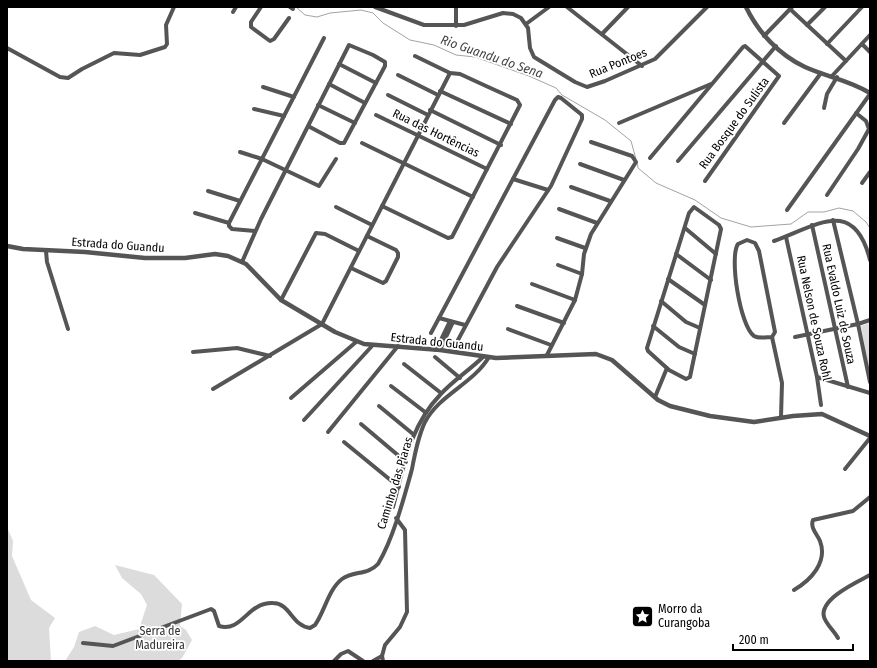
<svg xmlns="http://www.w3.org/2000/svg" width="877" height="668" viewBox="0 0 877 668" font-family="'Fira Sans Condensed',sans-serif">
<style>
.green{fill:#dcdcdc}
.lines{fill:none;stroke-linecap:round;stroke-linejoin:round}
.stream{stroke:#a3a3a3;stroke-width:1}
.minor{stroke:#555;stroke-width:4}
.tertiary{stroke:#555;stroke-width:4.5}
.labels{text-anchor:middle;stroke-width:3.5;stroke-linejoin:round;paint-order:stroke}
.street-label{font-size:12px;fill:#000;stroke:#fff}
.poi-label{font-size:12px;fill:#000;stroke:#fff;text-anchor:start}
.park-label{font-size:12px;fill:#333;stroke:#fff}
.water-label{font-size:13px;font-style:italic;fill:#444;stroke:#fff}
</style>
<rect width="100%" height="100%" fill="#fff"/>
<g class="green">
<polygon points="870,323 870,374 861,326"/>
<polygon points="7,527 13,541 12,556 31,600 55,618 49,628 51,661 7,661"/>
<polygon points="115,565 154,575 182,604 180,626 186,630 192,640 182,658 178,661 65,661 74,647 79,632 95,626 114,635 139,629 147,605 141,594 122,578"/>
</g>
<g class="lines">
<g class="stream">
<polyline points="296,7 305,15 317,17 330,13 361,10 373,13 383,23 410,40 434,45 456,55 475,57 529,76 556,88 562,95 605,120 631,141 636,159"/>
<polyline points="637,162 638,168 656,183 695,200 721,218 751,227 791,224 808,212 824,212 839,208 853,211 866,222 870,228"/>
</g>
<g class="minor">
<polyline points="261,7 251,22 251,27 270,41 274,39 289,18"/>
<polyline points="290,7 293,9"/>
<polyline points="375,7 424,25 464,25 503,13 513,14 521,18 528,28 530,48 534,57 575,82 587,87 605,81 655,59 707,7"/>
<polyline points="567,7 642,66"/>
<polyline points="790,9 846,61"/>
<polyline points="233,12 236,7"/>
<polyline points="526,24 549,7"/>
<polyline points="807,25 825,7"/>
<polyline points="456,26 456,7"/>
<polyline points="602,34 628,7"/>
<polyline points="764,36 792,7"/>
<polyline points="827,44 862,7"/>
<polyline points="862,44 870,52"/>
<polyline points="7,48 60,77 68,78 82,69 114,53 140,55 165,47 167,44 166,25 174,7"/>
<polyline points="339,64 376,83"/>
<polyline points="398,75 438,95"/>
<polyline points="832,76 870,35"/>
<polyline points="329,84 365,103"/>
<polyline points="263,87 294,97"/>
<polyline points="440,91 511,124"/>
<polyline points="388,95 428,115"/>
<polyline points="318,105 355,123"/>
<polyline points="824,108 827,94 837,77"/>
<polyline points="254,109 284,116"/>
<polyline points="430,110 501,145"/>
<polyline points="376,115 487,169"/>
<polyline points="619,123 711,84"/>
<polyline points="784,123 821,73"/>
<polyline points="362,143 473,197"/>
<polyline points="240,152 262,159 319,186 336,159"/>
<polyline points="650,158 743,47 745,46 779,76 705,181"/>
<polyline points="678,161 776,46"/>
<polyline points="580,164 624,180"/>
<polyline points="513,179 548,190"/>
<polyline points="862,183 870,172"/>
<polyline points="571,187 610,201"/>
<polyline points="208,191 240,201"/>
<polyline points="827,195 858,149 869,129 866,121 856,113"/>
<polyline points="382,206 448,238 452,237 520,105 517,100 486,86 460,74 450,73 415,56"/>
<polyline points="336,207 372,225"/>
<polygon points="694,207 719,225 721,229 691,372 690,377 686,379 669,370 648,351 647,348 689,213"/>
<polyline points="559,209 597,223"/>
<polyline points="787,210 870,94"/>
<polyline points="195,213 229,223"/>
<polyline points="833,220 858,324 870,382"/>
<polyline points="812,225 848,387"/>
<polyline points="685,228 716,254"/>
<polyline points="255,231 232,229 229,226 229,223 324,38"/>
<polyline points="786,237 817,377 821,405"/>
<polyline points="557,238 585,248"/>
<path d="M 774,241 C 816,226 854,196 870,260"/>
<polyline points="46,251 47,262 68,329"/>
<polyline points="676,254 711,280"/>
<polyline points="242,262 261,219 349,45 373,55 385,62 385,66 344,143 340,143 308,126"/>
<polyline points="558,265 582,274"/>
<polyline points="351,268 383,283 386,281 398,257 398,253 396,250 367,236"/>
<polyline points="668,279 705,305"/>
<polyline points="532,284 575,300"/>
<polyline points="281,300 316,233 325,234 359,251"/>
<polyline points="661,301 686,322 700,328"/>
<polyline points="517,306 564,323"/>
<polyline points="439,318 465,325"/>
<polyline points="653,326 679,347 695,354"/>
<polyline points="508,329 551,345"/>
<polyline points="431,333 555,100 558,97 561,98 582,115 582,119 551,186 497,267 458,340"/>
<path d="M 772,337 C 767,337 759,339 754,336 C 740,326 729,257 738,244 L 747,240 L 755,243 L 759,251 L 775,332 L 772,337 L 782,383 L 781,417"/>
<polyline points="795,337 858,324 870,320"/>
<polyline points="436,350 450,321"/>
<polyline points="440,350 453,322"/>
<polyline points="193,352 237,348 270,356"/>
<polyline points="547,355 575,300 582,274 584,254 591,234 636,162 632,156 591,142"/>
<polyline points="435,357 460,378"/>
<polyline points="404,364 441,393"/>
<polyline points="817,377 870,393"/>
<polyline points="391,386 425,412"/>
<polyline points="213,389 322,324 450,73"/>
<polyline points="655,397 667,368"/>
<polyline points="291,398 356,342"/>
<polyline points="379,406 413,434"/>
<polyline points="304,420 372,346"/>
<polyline points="361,424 406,462"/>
<polyline points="328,432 398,346"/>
<polyline points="344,442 399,487"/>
<polyline points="845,469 870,438"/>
<path d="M 393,507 C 404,466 410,426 440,395 C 452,381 470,370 484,356"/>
<path d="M 794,590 C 811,580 828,562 820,541 C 817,534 810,528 813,520 L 853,511 L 870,497"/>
<path d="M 838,638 C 834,631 826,624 824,617 C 819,599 857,582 870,575"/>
<path d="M 83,643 L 113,646 L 211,609 L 214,611 L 219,626 C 242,633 247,602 273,603 C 290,603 292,626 310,628 L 315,625 C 325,611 328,590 342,579 C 353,571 368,575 378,564 C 393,539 404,498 412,469 C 415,453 418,437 425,422 C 440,394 473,384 489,357"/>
<polyline points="334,661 341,654 348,651 363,661"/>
<polyline points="373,661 382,656"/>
<polyline points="383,661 382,656 385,645 400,627 407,612 405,530 396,518"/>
</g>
<g class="tertiary">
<path d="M 746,7 C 758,32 779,55 805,67 C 827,77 849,80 870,93"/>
<polyline points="7,246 23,249 85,252 145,258 185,258 215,254 228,256 246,264 281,300 335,332 364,344 440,350 496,358 596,354 612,360 658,400 670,406 710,416 754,422 793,416 822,414 870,436"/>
</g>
</g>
<defs>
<symbol id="sight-square" viewBox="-11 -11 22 22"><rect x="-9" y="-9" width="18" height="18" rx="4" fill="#000" stroke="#fff"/><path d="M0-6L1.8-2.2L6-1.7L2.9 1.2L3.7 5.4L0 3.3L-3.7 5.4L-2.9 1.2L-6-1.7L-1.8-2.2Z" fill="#fff"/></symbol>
</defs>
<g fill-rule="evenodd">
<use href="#sight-square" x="630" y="604" width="25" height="25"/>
</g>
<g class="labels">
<g class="street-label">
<text transform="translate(618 63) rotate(-22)" y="4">Rua Pontoes</text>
<text transform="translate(734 123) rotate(-54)" y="4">Rua Bosque do Sulista</text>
<text transform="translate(436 133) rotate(26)" y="4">Rua das Hortências</text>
<text transform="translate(118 245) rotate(4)" y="4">Estrada do Guandu</text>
<text transform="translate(839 304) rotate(78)" y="4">Rua Evaldo Luiz de Souza</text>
<text transform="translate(814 318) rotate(78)" y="4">Rua Nelson de Souza Rohl</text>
<text transform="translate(437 342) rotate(6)" y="4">Estrada do Guandu</text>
<text transform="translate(395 483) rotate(-73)" y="4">Caminho das Piaras</text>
</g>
<g class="poi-label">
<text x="658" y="613">Morro da<tspan x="658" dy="14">Curangoba</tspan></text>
</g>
<g class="park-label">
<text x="160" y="635">Serra de<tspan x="160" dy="14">Madureira</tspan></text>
</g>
<g class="water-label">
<text transform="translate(492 56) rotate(19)" y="5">Rio Guandu do Sena</text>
</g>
</g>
<rect width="877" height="668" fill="none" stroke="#000000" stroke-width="16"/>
<path d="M733 644v6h120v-6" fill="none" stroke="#000000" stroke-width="2"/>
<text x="739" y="644" font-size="12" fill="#000000" stroke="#ffffff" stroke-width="3" paint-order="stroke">200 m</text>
</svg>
